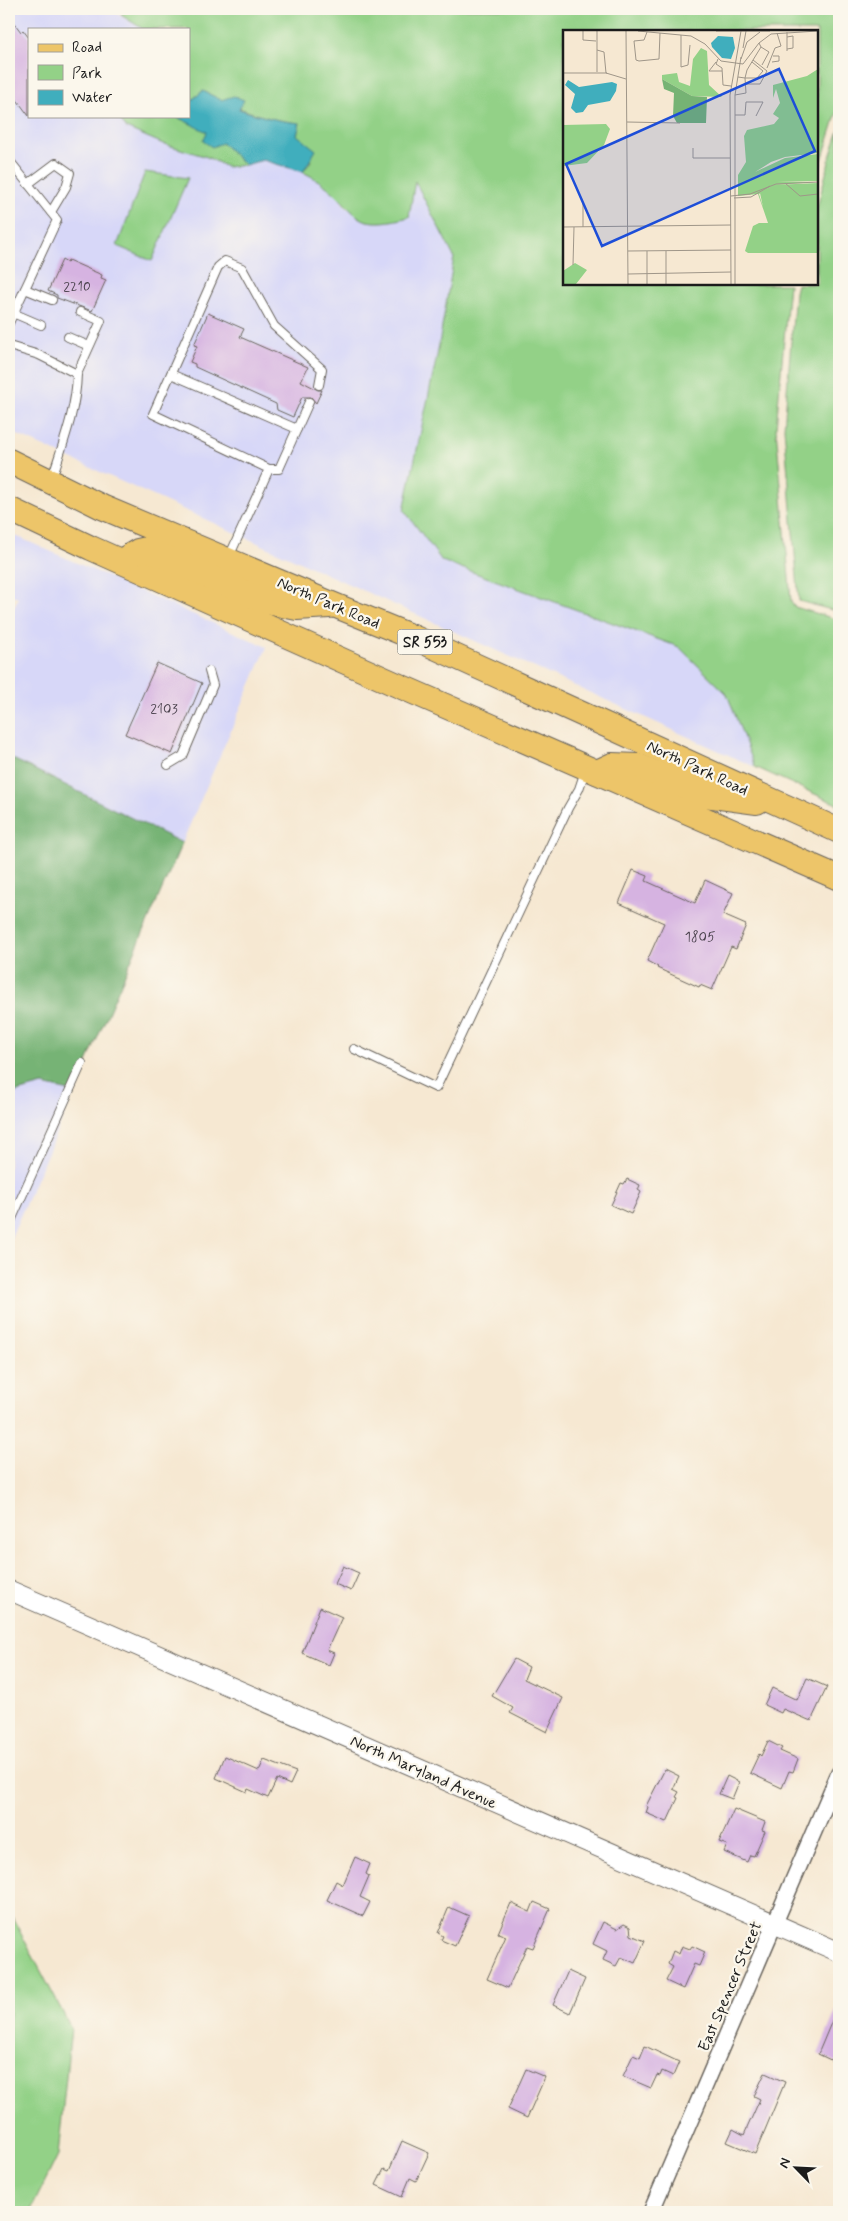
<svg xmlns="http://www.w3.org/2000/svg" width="848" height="2221" viewBox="0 0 848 2221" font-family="Mynerve,sans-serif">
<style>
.built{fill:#d7d7f8}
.green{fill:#93d187;stroke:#587652}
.forest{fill:#76b374;stroke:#496848}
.water{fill:#40aebd;stroke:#2e656c}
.building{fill:#d6b3e1}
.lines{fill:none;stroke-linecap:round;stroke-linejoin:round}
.service-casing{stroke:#68635c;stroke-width:10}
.minor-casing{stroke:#68635c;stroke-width:18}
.tertiary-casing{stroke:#68635c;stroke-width:21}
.primary-casing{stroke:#68635c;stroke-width:26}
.service{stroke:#fff;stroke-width:8}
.minor{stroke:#fff;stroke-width:15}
.tertiary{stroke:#fff;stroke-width:19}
.primary{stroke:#edc569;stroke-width:24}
.labels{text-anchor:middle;stroke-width:4.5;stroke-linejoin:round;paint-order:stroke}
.number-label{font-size:14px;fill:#4a424d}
.shield{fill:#fbf7ec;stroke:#5f5e5a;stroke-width:1}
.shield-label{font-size:15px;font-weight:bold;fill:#1c1c1c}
.street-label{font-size:16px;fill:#1c1c1c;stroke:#fbf7ec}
.inset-road{fill:none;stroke:#9f9689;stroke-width:1}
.view{fill:#1d4ed8;fill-opacity:0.15;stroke:#1d4ed8;stroke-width:2.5}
.inset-edge{fill:none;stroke:#1c1c1c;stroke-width:2.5}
</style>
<rect width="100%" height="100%" fill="#fbf7ec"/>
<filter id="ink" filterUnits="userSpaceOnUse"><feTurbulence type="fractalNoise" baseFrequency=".02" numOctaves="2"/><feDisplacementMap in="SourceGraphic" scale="10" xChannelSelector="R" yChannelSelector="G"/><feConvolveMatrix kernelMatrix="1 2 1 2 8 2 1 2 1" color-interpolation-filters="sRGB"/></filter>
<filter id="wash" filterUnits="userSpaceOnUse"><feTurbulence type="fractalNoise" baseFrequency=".0096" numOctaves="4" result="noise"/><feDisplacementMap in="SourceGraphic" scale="20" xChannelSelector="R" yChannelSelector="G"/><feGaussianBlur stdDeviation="1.12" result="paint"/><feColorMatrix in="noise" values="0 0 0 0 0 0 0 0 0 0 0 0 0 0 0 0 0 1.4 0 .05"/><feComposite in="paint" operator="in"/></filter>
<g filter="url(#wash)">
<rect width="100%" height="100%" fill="#f6e8d2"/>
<g class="built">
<polygon points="9,9 109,9 143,29 29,29 29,116 118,116 127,128 161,143 207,157 227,167 245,165 263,160 288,166 315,178 335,193 347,208 409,217 415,180 454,257 437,356 442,561 679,647 727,694 755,767 9,431"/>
<polygon points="9,533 267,647 182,843 9,757 9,620 18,598 9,594"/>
<polygon points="43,1085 74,1092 9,1242 9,1094"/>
</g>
<g class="green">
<path d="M 123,9 L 839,9 L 839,106 L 817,176 L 817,31 L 564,31 L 564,284 L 789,284 L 776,428 L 791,601 L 795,607 L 839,620 L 839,805 L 755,767 L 727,694 L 679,647 L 442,561 L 404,510 L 437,356 L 454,257 L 415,181 L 409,217 C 397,220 381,224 367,221 C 354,217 345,203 335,194 C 326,185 315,178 303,172 L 311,161 L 297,135 L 300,123 C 265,120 233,107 203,91 L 193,99 L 189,100 L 189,29 L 143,29 L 121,15 Z"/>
<polygon points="118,116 175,116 208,132 203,141 222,143 245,165 227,167 207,157 161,143 126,128"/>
<polygon points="839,130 839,612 799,601 784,428 795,292 797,284 817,284 817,208 831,154"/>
<polygon points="145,172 188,178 152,261 117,246"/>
<polygon points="9,1911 71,2028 58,2155 30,2212 9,2212"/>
</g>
<polygon class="forest" points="9,757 182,843 74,1092 43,1085 9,1094"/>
<path class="water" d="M 203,91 L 221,100 L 234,96 L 244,100 L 239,109 C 259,116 279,121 300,123 L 297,135 L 316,150 L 303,172 L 263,160 L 245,165 L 222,143 L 212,147 L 203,141 L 207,132 L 175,116 L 189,116 L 189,100 L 193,99 Z"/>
<g id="blocks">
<g class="building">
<polygon points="9,16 21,32 23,30 29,38 29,116 9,89"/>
<polygon points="62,260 67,263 68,260 102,275 101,278 106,280 92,311 57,298 57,295 48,291"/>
<polygon points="208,313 244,329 240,337 308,367 301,381 318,390 322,390 316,403 311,397 302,397 293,417 277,410 276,404 195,367 195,364 190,362 197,346 194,345"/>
<polygon points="157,663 202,683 172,754 125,734"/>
<polygon points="633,870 648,876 646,881 695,903 705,880 733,893 723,915 746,925 736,949 731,947 712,990 700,985 699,987 657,968 658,967 647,961 664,923 619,903"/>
<polygon points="627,1179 640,1185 638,1190 641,1192 631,1214 611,1205 621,1183 624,1184"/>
<polygon points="343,1566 359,1573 351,1591 335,1584"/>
<polygon points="320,1607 342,1617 327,1650 334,1653 329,1665 302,1653"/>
<polygon points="514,1659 529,1667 524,1679 563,1698 547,1732 510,1713 513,1708 492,1696"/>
<polygon points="807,1678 827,1687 811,1721 783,1709 781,1713 764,1705 772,1688 797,1700"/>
<polygon points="768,1741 782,1748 780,1751 798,1759 793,1772 789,1771 782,1788 750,1773 759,1754 761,1756"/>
<polygon points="225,1756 259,1771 264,1760 296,1772 290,1785 277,1779 268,1798 248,1789 247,1792 216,1778"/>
<polygon points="665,1769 679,1776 673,1789 679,1792 676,1797 678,1798 667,1822 646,1813 648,1807 646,1806"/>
<polygon points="727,1776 739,1782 732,1799 719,1794"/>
<polygon points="734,1809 765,1822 762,1830 765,1831 754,1856 750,1855 747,1862 724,1852 727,1845 719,1842"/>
<polygon points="355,1857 370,1864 366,1874 369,1876 360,1897 370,1902 363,1916 327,1900 336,1881 343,1885"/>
<polygon points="534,1902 550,1909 533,1948 527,1946 508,1988 487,1979 506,1936 498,1933 511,1903 530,1912"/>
<polygon points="449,1907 469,1916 455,1946 441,1940 443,1936 438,1933"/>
<polygon points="603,1922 617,1929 624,1924 630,1927 631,1935 645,1941 635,1963 621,1957 616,1966 603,1960 607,1951 593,1944"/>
<polygon points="682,1946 690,1949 692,1946 705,1952 699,1966 694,1964 683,1989 666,1981 673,1967 668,1964 673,1951 679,1954"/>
<polygon points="568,1971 585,1979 570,2013 553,2005"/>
<polygon points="839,2004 839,2064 818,2054"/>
<polygon points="645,2046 679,2062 673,2076 662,2071 660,2076 657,2075 651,2088 623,2076 633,2055 640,2058"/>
<polygon points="526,2069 545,2077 527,2118 508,2109"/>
<polygon points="765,2073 785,2082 755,2154 727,2142 733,2129 744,2135 760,2099 754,2096"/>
<polygon points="402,2141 429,2153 416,2181 410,2178 402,2197 376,2185 384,2169 389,2171"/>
</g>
</g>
</g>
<g filter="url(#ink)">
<use href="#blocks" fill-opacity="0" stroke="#68635c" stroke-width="1"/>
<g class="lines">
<defs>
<g id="service">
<polyline points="9,160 57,220 9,323"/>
<polyline points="28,184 56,163 70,173 66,187 51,212"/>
<polyline points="25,289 52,300"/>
<polyline points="13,313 41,325"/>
<polyline points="68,337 89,346"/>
<path d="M 9,346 L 39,355 L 77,374 C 76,411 63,443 52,478"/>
<polyline points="77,374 101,321 80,312"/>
<polyline points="171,374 297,429"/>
<polyline points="269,469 279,469 309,402"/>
<polyline points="229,557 269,469 153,414 218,267 225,261 242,268 274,326 322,369 319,385"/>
<polyline points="168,765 183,756 213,685 209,671"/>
<polyline points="354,1049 436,1088 568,808 579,789 585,771"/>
<polyline points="9,1225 82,1063"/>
</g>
<polyline id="minor" points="651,2212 839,1773"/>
<polyline id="tertiary" points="9,1590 839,1952"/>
<g id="primary">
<polyline points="9,461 102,507 334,605 415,638 839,831"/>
<polyline points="9,509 91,548 395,684 839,878"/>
<polyline points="121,561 138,551 147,549 267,602 297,608 329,606"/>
<polyline points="597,772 612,765 639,766 705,795 757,802"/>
</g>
</defs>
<use href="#service" class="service-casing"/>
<use href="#minor" class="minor-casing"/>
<use href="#tertiary" class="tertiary-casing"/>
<use href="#primary" class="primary-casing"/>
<use href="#service" class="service"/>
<use href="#minor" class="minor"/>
<use href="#tertiary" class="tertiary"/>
<use href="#primary" class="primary"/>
</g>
</g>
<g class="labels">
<g class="number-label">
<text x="77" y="291">2210</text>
<text x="164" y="713">2103</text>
<text x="700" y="941">1805</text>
</g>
<rect class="shield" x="397.5" y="629.5" width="55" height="25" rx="4"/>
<g class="shield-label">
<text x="425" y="647">SR 553</text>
</g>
<g class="street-label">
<text transform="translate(329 602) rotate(23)" y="6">North Park Road</text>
<text transform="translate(698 767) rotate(25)" y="6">North Park Road</text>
<text transform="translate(424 1771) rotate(24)" y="6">North Maryland Avenue</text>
<text transform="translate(729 1986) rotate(-67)" y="6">East Spencer Street</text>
</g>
</g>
<g transform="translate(563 30)">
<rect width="255" height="255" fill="#f6e8d2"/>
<path d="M 138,18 L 144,21 L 146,55 L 159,67 L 129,66 L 99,49 L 99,45 L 114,43 L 116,52 L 127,56 L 130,29 ZM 255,39 L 255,123 L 222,127 L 208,132 L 192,142 L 222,128 L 255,124 L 255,151 L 214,152 L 195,158 L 214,152 L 255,152 L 210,155 L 196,164 L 200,177 L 197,163 L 210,155 L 255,153 L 255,193 L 205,193 L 195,164 L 175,166 L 175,145 L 183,132 L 181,106 L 184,100 L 211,94 L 216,88 L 210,84 L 217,73 L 213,59 L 210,68 L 210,55 L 244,46 ZM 43,94 L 47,99 L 41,115 L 24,133 L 0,136 L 0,95 ZM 196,193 L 255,193 L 255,223 L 185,223 L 182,221 L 190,196 ZM 12,233 L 24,240 L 13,254 L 0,254 L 0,241 Z" fill="#93d187"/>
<path d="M 99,49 L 129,66 L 144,67 L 143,93 L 114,93 L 110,86 L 111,63 L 101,59 Z" fill="#76b374"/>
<path d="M 155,6 L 170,7 L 172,18 L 168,29 L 159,28 L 149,17 L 148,13 ZM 5,50 L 16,57 L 49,52 L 54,54 L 53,61 L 47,71 L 25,75 L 20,82 L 13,83 L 8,78 L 12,64 L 2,55 Z" fill="#40aebd"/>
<path class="inset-road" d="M 20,1 L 20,10 L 33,11M 34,1 L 34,42M 63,1 L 65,254M 75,1 L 128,6 L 142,14 L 158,31 L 180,34 L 196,13 L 208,4 L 255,1M 153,1 L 207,1M 84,2 L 81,10 L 71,11 L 73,30 L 76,31 L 96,29 L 97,3M 224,2 L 224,21M 118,5 L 118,37 L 125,35 L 127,15M 224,7 L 230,6 L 230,18 L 224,19M 198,17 L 206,22 L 199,35M 180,18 L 183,1M 212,18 L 218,16 L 214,3M 34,20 L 41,22 L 43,43 L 63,49M 155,29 L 153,34 L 159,38 L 160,55 L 168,56M 178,29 L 184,12 L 197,2M 153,32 L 146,41 L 159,41M 189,32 L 200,41 L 194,48 L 182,48 L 184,40 L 190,30 L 198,17 L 196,13M 209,32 L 216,31 L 216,26 L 210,26M 204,38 L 212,18M 0,43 L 44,43M 183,54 L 197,54 L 204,41 L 190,30M 172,65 L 183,63 L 182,48 L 175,47M 172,85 L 182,85 L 183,72 L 200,72 L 193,86M 64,92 L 117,93M 130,118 L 130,128 L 167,128M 222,153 L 237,166 L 255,164M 168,166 L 187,164 L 213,154 L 255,152M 171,168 L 188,167 L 207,156M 0,197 L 168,195M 20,197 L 20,173M 65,221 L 168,220M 84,221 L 84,254M 103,221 L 103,254M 10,235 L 11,197M 65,244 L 168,242M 168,254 L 167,65 L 178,1M 172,254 L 172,65 L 178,27"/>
<path class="view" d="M 216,39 L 252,121 L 39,216 L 3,134 Z"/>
<rect width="255" height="255" class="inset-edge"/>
</g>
<rect width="848" height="2221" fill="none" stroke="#fbf7ec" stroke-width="30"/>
<rect x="28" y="28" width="162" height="90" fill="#fbf7ec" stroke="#a29f99"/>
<rect x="38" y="44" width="25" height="8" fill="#edc569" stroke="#a29f99"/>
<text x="72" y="52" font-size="15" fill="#1c1c1c">Road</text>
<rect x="38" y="65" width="25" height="15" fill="#93d187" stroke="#a29f99"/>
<text x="72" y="78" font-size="15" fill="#1c1c1c">Park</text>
<rect x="38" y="90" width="25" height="15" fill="#40aebd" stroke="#a29f99"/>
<text x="72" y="102" font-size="15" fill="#1c1c1c">Water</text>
<g transform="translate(796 2168) rotate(294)" stroke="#fbf7ec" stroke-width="4" paint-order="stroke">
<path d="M0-4L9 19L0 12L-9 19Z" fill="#1c1c1c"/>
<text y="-8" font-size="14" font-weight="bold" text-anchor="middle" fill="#1c1c1c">N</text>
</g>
</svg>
